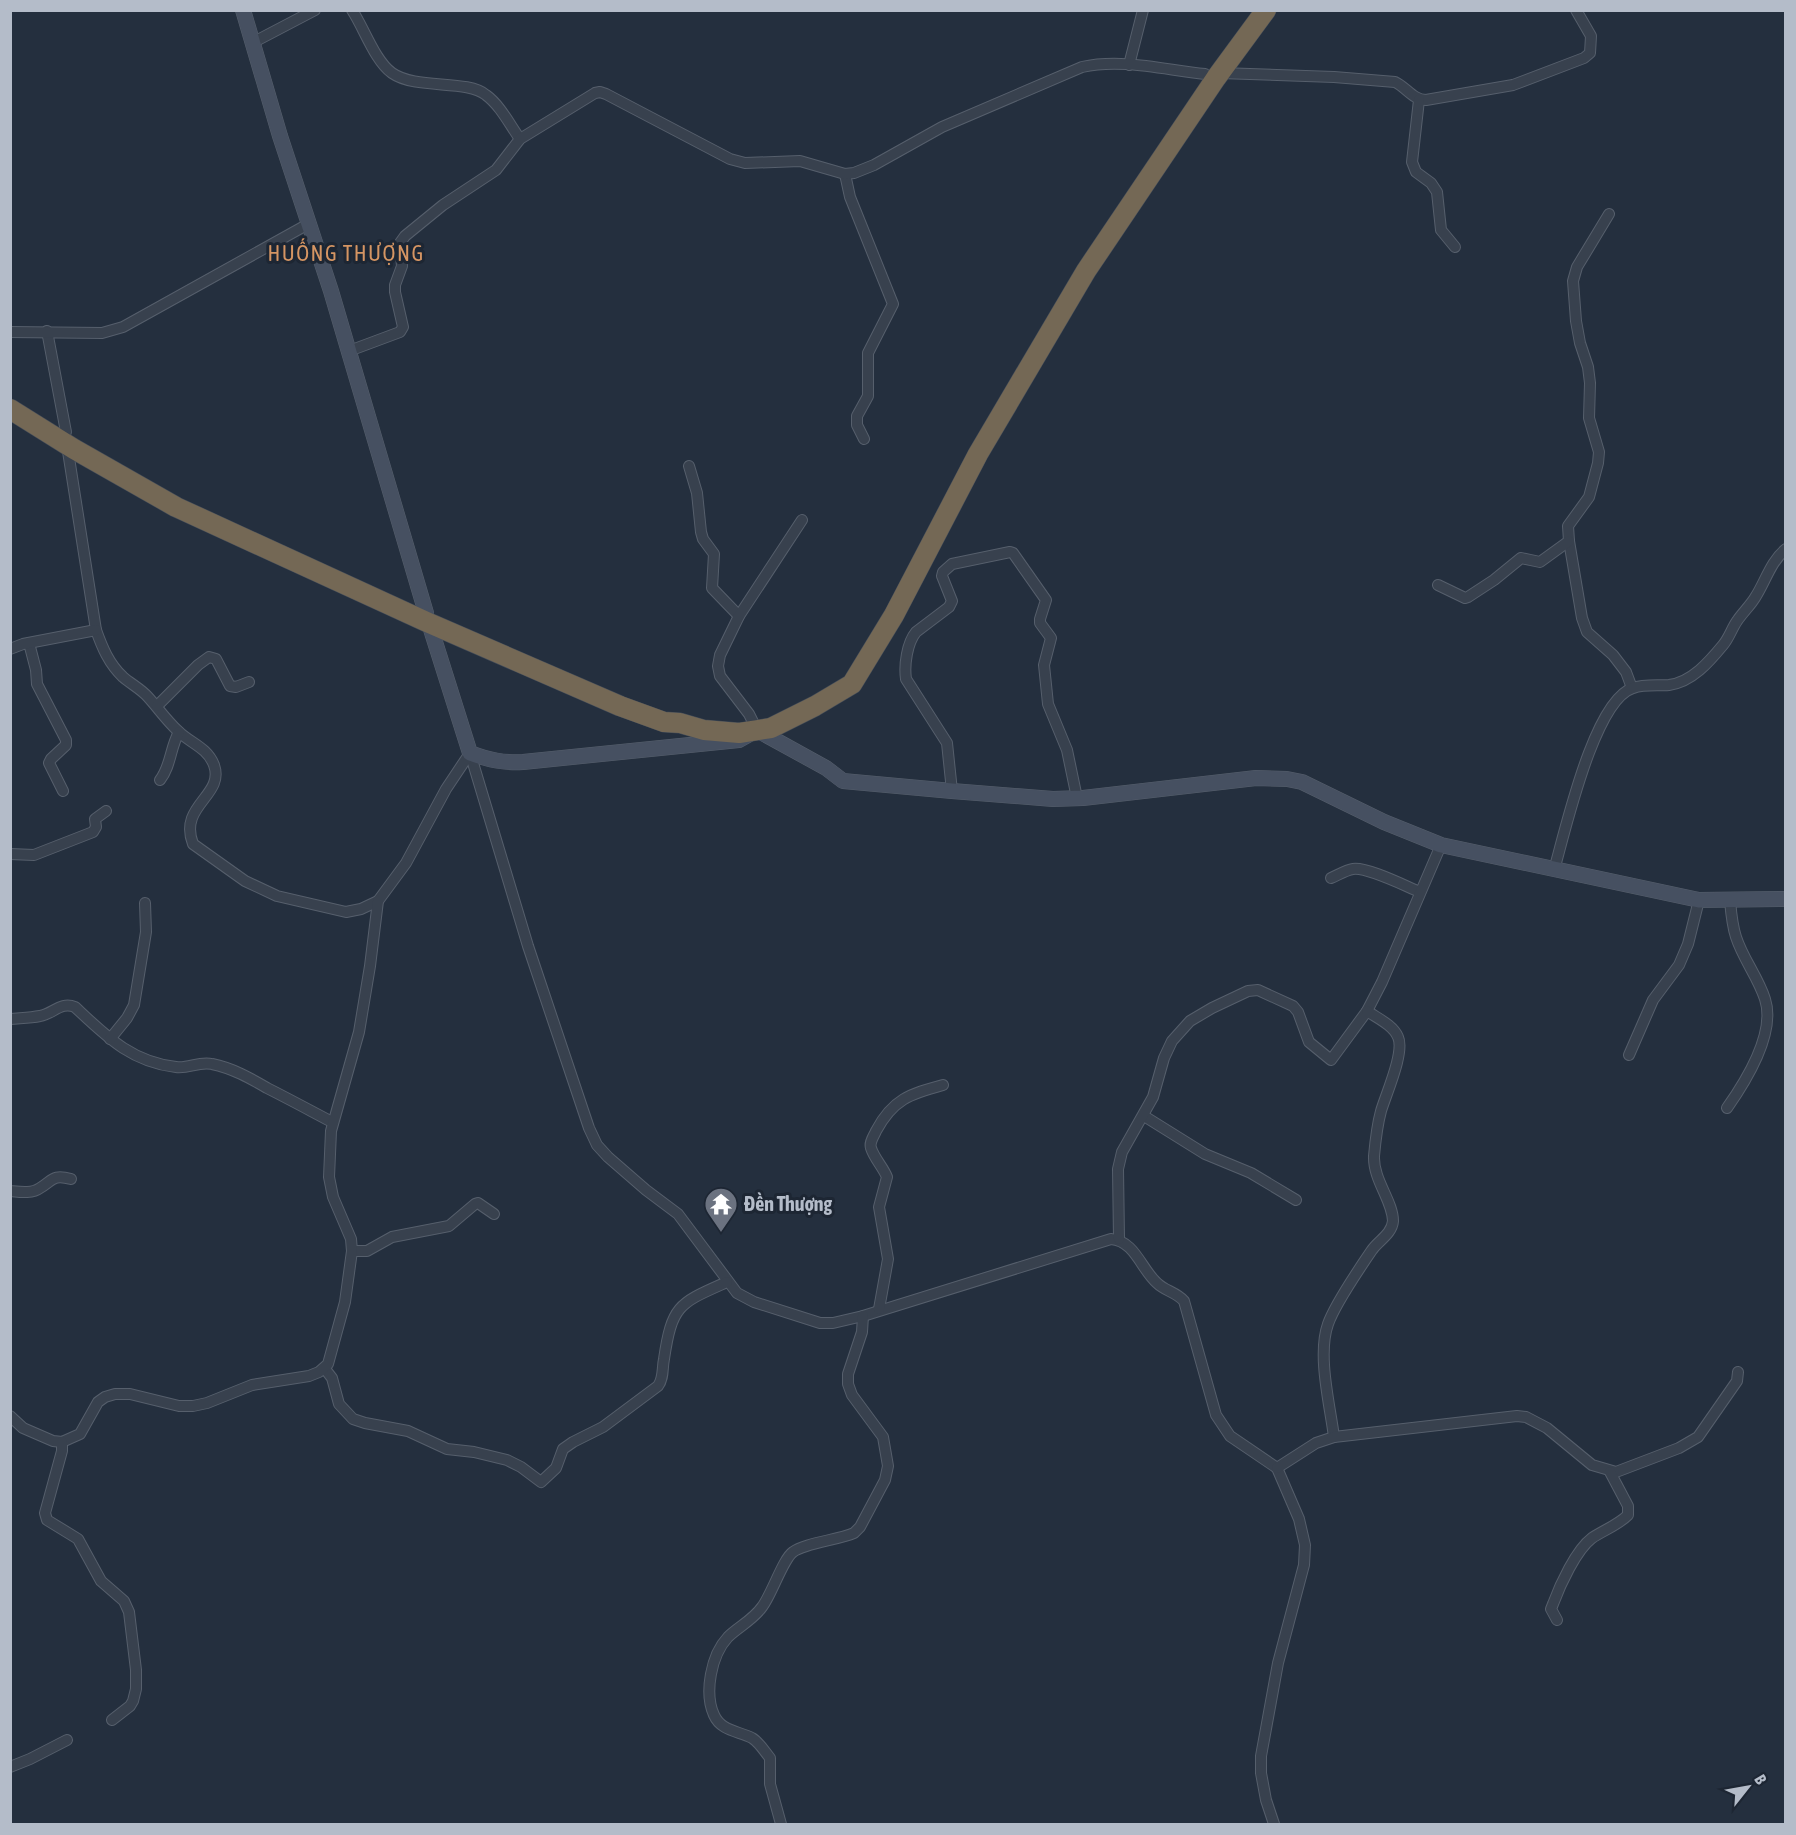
<svg xmlns="http://www.w3.org/2000/svg" width="1796" height="1835" viewBox="0 0 1796 1835" font-family="'Asap Condensed',sans-serif">
<style>
.lines{fill:none;stroke-linecap:round;stroke-linejoin:round}
.street-casing{stroke:#565f6c;stroke-width:12}
.secondary-casing{stroke:#565f6c;stroke-width:16}
.highway-casing{stroke:#434c59;stroke-width:21}
.street{stroke:#38414e;stroke-width:10}
.secondary{stroke:#465061;stroke-width:15}
.highway{stroke:#746855;stroke-width:20}
.labels{text-anchor:middle;stroke-width:6;stroke-linejoin:round;paint-order:stroke}
.poi-label{font-size:20px;font-weight:bold;fill:#b4bcc9;stroke:#1d2633;text-anchor:start}
.quarter-label{font-size:22px;letter-spacing:1.5px;fill:#d59563;stroke:#1d2633}
</style>
<rect width="100%" height="100%" fill="#242f3e"/>
<g class="lines">
<defs>
<g id="street">
<path d="M 352,10 C 364,28 375,61 392,73 C 416,90 467,79 486,95 C 500,105 510,125 520,139"/>
<polyline points="252,43 315,10"/>
<polyline points="1129,65 1143,10"/>
<path d="M 1220,73 L 1334,77 L 1395,82 C 1406,87 1413,100 1426,100 L 1513,85 L 1584,58 L 1590,53 L 1591,36 L 1576,10"/>
<polyline points="1419,100 1412,162 1416,172 1431,183 1437,192 1441,230 1455,247"/>
<polyline points="845,174 850,197 893,304 868,353 868,396 857,416 857,425 864,439"/>
<polyline points="1609,214 1577,267 1573,281 1576,321 1580,343 1588,367 1590,383 1589,418 1599,452 1598,463 1589,497 1568,526 1569,541 1582,618 1587,632 1613,655 1626,672 1632,688"/>
<polyline points="47,331 66,432"/>
<polyline points="10,332 102,333 123,327 310,223"/>
<path d="M 349,351 L 400,332 L 403,327 L 395,292 L 395,285 L 402,266 L 400,243 L 405,236 L 443,205 L 496,170 L 520,139 L 595,93 L 600,92 L 606,94 L 730,159 L 745,163 L 800,161 L 845,174 L 854,173 L 874,165 L 942,127 L 1082,67 C 1122,58 1165,70 1205,74"/>
<path d="M 67,445 L 96,630 C 102,647 109,664 123,677 C 131,684 141,689 148,697 C 158,708 167,721 178,731 C 190,743 207,747 214,765 C 225,796 178,805 193,844 L 245,881 L 277,896 L 346,912 L 361,909 L 378,901"/>
<polyline points="689,466 697,493 701,532 703,539 714,554 712,588 739,616"/>
<polyline points="1438,585 1465,598 1468,597 1494,580 1521,558 1540,562 1569,541"/>
<polyline points="29,643 36,670 37,684 66,740 66,745 51,759 49,763 63,791"/>
<polyline points="10,649 23,644 96,630"/>
<polyline points="157,706 198,665 209,657 216,659 230,686 236,687 249,682"/>
<polyline points="757,730 749,714 720,676 718,666 720,655 739,616 802,520"/>
<path d="M 470,753 L 528,946 L 589,1128 L 597,1145 L 608,1157 L 646,1190 L 678,1214 L 737,1293 L 754,1302 L 820,1323 L 833,1323 L 863,1316 L 1111,1239 C 1135,1241 1141,1269 1157,1283 C 1165,1291 1176,1292 1184,1301 L 1216,1415 L 1230,1436 L 1277,1468 L 1299,1519 L 1305,1545 L 1304,1565 L 1278,1663 L 1261,1756 L 1261,1773 L 1266,1800 L 1274,1824"/>
<path d="M 160,780 C 171,766 170,748 179,732"/>
<path d="M 952,791 L 947,743 L 906,679 C 904,665 907,643 916,632 L 949,607 L 952,601 L 942,576 L 943,572 L 952,564 L 1010,552 L 1013,553 L 1046,600 L 1040,619 L 1040,623 L 1051,638 L 1044,665 L 1048,704 L 1067,750 L 1077,798"/>
<polyline points="10,854 34,855 93,832 96,827 95,819 106,811"/>
<path d="M 1554,870 C 1565,832 1594,700 1633,688 C 1644,684 1658,686 1669,685 C 1692,682 1709,662 1723,645 C 1729,638 1732,628 1737,621 C 1743,612 1751,605 1756,596 C 1766,580 1771,561 1786,549"/>
<path d="M 1331,878 C 1338,875 1346,870 1353,869 C 1368,867 1405,886 1420,892"/>
<path d="M 10,1019 C 20,1018 30,1018 40,1016 C 53,1014 61,1001 75,1007 C 106,1036 131,1062 176,1067 C 188,1069 199,1061 212,1064 C 232,1068 250,1078 267,1088 C 289,1099 311,1111 332,1122"/>
<polyline points="110,1039 127,1018 134,1005 146,932 145,903"/>
<polyline points="1629,1055 1653,1000 1679,965 1688,944 1699,900"/>
<path d="M 1727,1108 C 1746,1081 1776,1033 1765,999 C 1758,977 1743,959 1736,937 C 1732,925 1731,912 1730,900"/>
<polyline points="1144,1116 1205,1154 1251,1173 1296,1200"/>
<path d="M 10,1191 C 20,1192 32,1194 40,1188 C 53,1180 53,1174 71,1179"/>
<polyline points="1119,1239 1118,1169 1122,1152 1153,1097 1164,1058 1172,1041 1190,1021 1212,1008 1248,991 1258,990 1293,1006 1298,1012 1309,1042 1331,1060 1367,1011 1382,982 1441,845"/>
<polyline points="352,1251 367,1251 392,1237 449,1226 475,1204 478,1203 494,1214"/>
<path d="M 879,1309 L 888,1259 L 879,1207 L 887,1177 C 883,1167 874,1158 871,1148 C 869,1142 874,1136 876,1131 C 893,1099 910,1094 943,1085"/>
<path d="M 325,1369 L 332,1378 L 339,1404 L 353,1419 L 365,1423 L 408,1431 L 447,1449 L 474,1452 L 507,1460 L 521,1467 L 541,1482 L 556,1468 L 563,1449 L 573,1442 L 603,1427 L 658,1386 C 664,1378 662,1368 664,1359 C 672,1304 680,1303 727,1282"/>
<polyline points="10,1416 23,1428 53,1441 62,1442 80,1434 98,1402 105,1397 115,1394 130,1394 179,1406 193,1406 207,1403 252,1385 309,1376 319,1372 328,1364 345,1302 352,1251 351,1239 333,1197 329,1177 331,1131 359,1032 370,966 378,901 406,863 446,789 470,753"/>
<path d="M 1334,1437 C 1330,1405 1317,1355 1328,1324 C 1335,1304 1359,1269 1372,1250 C 1378,1241 1392,1234 1393,1221 C 1393,1201 1373,1180 1374,1156 C 1375,1145 1378,1122 1381,1111 C 1386,1094 1405,1052 1398,1037 C 1393,1025 1377,1018 1367,1011"/>
<polyline points="62,1442 62,1451 45,1513 47,1520 78,1539 101,1581 124,1601 129,1612 136,1670 136,1689 133,1701 130,1706 112,1720"/>
<polyline points="1277,1468 1316,1443 1334,1437 1517,1416 1526,1417 1547,1428 1592,1465 1616,1472 1679,1448 1698,1437 1737,1381 1738,1372"/>
<path d="M 1557,1620 L 1551,1609 L 1553,1604 C 1560,1585 1576,1550 1592,1538 C 1604,1530 1618,1525 1628,1515 L 1628,1506 L 1610,1472"/>
<polyline points="10,1767 30,1759 67,1740"/>
<path d="M 781,1824 L 770,1784 L 770,1758 C 765,1752 759,1742 752,1738 C 738,1731 721,1731 714,1715 C 704,1693 711,1655 728,1637 C 738,1627 753,1620 762,1607 C 772,1594 783,1559 793,1552 C 805,1543 838,1540 854,1533 L 860,1527 L 885,1480 L 888,1466 L 883,1437 L 852,1395 L 848,1384 L 848,1374 L 862,1332 L 863,1316"/>
</g>
<g id="secondary">
<polyline points="243,10 280,136 331,291 426,613"/>
<path d="M 429,623 L 470,753 C 489,760 503,763 523,762 L 739,740 L 757,730 L 826,768 L 843,781 L 952,791 L 1053,799 L 1083,798 L 1256,778 L 1287,779 L 1302,782 L 1384,822 L 1441,845 L 1699,900 L 1786,899"/>
</g>
<polyline id="highway" points="10,409 74,449 176,507 429,623 620,706 664,722 680,723 704,730 739,733 771,728 815,706 852,684 894,615 978,454 1086,271 1216,78 1266,10"/>
</defs>
<use href="#street" class="street-casing"/>
<use href="#secondary" class="secondary-casing"/>
<use href="#highway" class="highway-casing"/>
<use href="#street" class="street"/>
<use href="#secondary" class="secondary"/>
<use href="#highway" class="highway"/>
</g>
<defs>
<symbol id="temple-pin" viewBox="-11 -11 22 30"><path d="M0 17L-7.5 6A9.5 9.5 0 1 1 7.5 6Z" fill="#6b7280" stroke="#1d2633"/><path d="M0-6L5-2H3V0L6.5 2.5H4V6H1.5V3h-3V6H-4V2.5H-6.5L-3 0V-2H-5Z" fill="#fff"/></symbol>
</defs>
<g fill-rule="evenodd">
<use href="#temple-pin" x="702" y="1185" width="38" height="52"/>
</g>
<g class="labels">
<g class="poi-label">
<text x="744" y="1211">Đền Thượng</text>
</g>
<g class="quarter-label">
<text x="346" y="261">HUỐNG THƯỢNG</text>
</g>
</g>
<rect width="1796" height="1835" fill="none" stroke="#b4bcc9" stroke-width="24"/>
<g transform="translate(1748 1787) rotate(59)" stroke="#1d2633" stroke-width="4.5" paint-order="stroke">
<path d="M0-4.5L10 22L0 15L-10 22Z" fill="#b4bcc9"/>
<text y="-9" font-size="16" font-weight="bold" text-anchor="middle" fill="#b4bcc9">B</text>
</g>
</svg>
